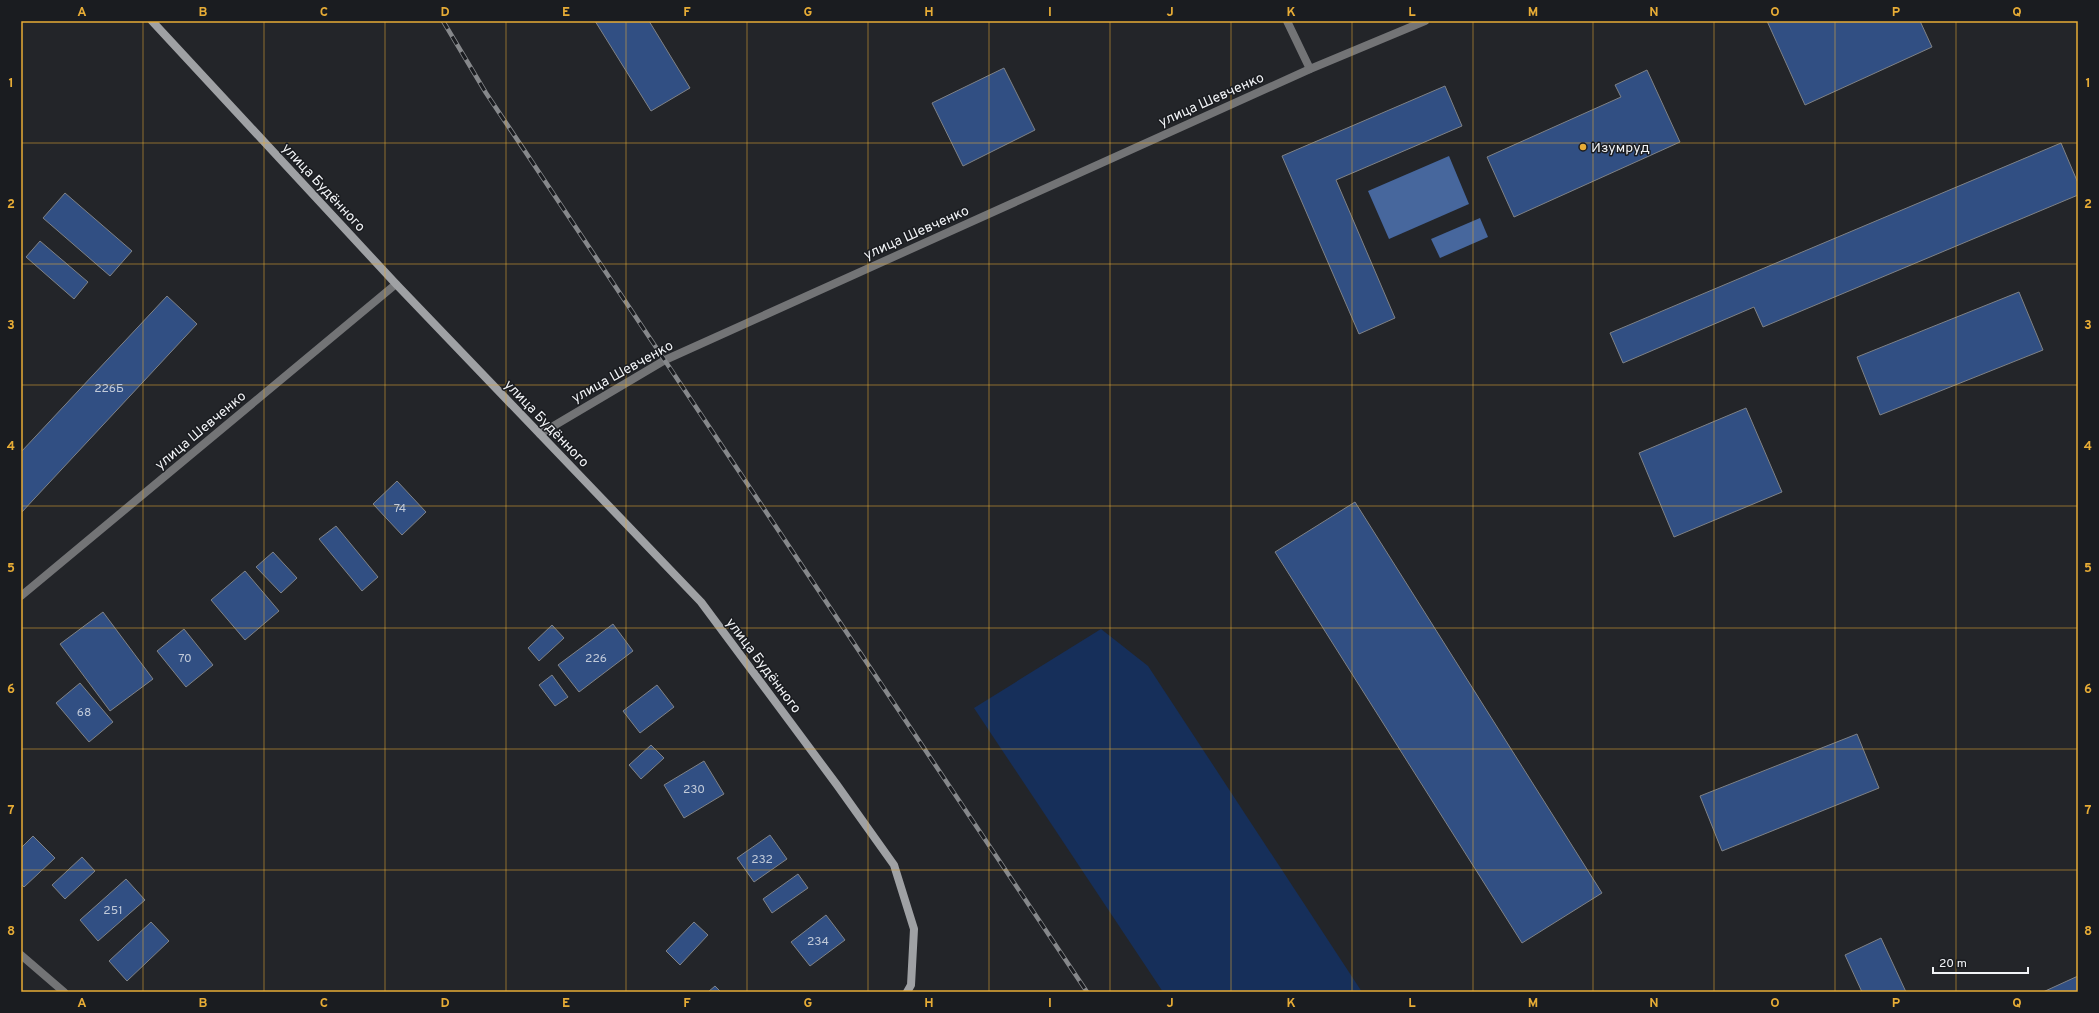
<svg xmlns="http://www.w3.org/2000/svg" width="2099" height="1013" viewBox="0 0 2099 1013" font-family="Overpass,sans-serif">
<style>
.green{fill:#162f5a}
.water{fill:#47679d}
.building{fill:#314f83;stroke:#7f8286}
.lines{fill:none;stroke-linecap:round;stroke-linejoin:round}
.street{stroke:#737476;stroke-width:8}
.secondary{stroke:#9fa1a4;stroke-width:8}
.rail-casing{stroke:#86888b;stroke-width:4.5}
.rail{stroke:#1a1c20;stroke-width:3;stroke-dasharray:9;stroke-linecap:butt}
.grid{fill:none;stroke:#e7ac36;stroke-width:1;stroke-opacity:0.55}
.poi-dot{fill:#e7ac36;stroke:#1a1c20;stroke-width:1.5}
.labels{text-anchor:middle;stroke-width:3;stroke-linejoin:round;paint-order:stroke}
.number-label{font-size:12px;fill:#c1cad9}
.street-label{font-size:14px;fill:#f1f3f6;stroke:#1a1c20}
.poi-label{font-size:14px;fill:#f1f3f6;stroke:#1a1c20;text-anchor:start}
.neatline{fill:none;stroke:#e7ac36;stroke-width:1.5}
.grid-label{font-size:13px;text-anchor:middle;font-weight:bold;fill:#e7ac36}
</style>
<rect width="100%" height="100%" fill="#232529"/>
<polygon class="green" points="1101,629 1148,666 1362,992 1163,992 974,708"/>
<g class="water">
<polygon points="1449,156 1469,204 1389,239 1368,191"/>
<polygon points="1480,218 1488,237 1440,258 1431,239"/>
</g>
<g class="building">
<polygon points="595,21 649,21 690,88 651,111"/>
<polygon points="1767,21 1920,21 1932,47 1805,105"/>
<polygon points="1004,68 1035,130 963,166 932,103"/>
<polygon points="1647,70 1680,142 1514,217 1487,157 1621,97 1615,85"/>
<polygon points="1445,86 1462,126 1336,180 1395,318 1359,334 1282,156"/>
<polygon points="2061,143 2078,183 2078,195 1763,327 1754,307 1623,363 1610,333"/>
<polygon points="65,193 132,251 110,276 43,218"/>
<polygon points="40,241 88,282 74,299 26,257"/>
<polygon points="2019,292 2043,350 1880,415 1857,357"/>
<polygon points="167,296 197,324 21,513 21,452"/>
<polygon points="1746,408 1782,492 1674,537 1639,453"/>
<polygon points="397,481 426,512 402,535 373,504"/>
<polygon points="1355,502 1602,893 1522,943 1275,552"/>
<polygon points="336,526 378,577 362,591 319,539"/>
<polygon points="273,552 297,578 281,593 256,567"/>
<polygon points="245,571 279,611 245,640 211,600"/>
<polygon points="103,612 153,679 110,711 60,644"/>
<polygon points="613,624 633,651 579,692 558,665"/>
<polygon points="552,625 564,638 539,661 528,648"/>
<polygon points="184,629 213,665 186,687 157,651"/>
<polygon points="552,675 568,697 555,706 539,685"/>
<polygon points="80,683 113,722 89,742 56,703"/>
<polygon points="657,685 674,707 640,733 623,711"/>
<polygon points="1857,734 1879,788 1722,851 1700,796"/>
<polygon points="651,745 664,758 641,779 629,765"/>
<polygon points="704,761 724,794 684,818 664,785"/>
<polygon points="770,835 787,859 754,882 737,858"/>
<polygon points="33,836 55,858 24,887 21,884 21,848"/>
<polygon points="82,857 95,871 65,899 52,885"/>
<polygon points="798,874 808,888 772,913 763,899"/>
<polygon points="126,879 145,900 98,941 80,920"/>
<polygon points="826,915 845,940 810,966 791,942"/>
<polygon points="151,922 169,941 127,981 109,961"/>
<polygon points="694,922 708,935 680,965 666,951"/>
<polygon points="1881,938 1906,992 1862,992 1845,955"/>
<polygon points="2078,976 2078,992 2043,992"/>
<polygon points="715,986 721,992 708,992"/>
</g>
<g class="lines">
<g class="street">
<polyline points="1287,21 1310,69"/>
<polyline points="540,434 665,360 1310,69 1425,21"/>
<polyline points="21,596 396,284"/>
<polyline points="21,955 64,992"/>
</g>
<polyline class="secondary" points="152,21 396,284 701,602 837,785 894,865 914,929 911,985 907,992"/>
<defs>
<polyline id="rail" points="443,21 486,93 1087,992"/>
</defs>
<use href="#rail" class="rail-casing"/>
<use href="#rail" class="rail"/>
</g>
<path class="grid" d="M 143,21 L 143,992M 264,21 L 264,992M 385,21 L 385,992M 506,21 L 506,992M 626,21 L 626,992M 747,21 L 747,992M 868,21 L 868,992M 989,21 L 989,992M 1110,21 L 1110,992M 1231,21 L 1231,992M 1352,21 L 1352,992M 1473,21 L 1473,992M 1593,21 L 1593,992M 1714,21 L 1714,992M 1835,21 L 1835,992M 1956,21 L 1956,992M 21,143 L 2078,143M 21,264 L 2078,264M 21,385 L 2078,385M 21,506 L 2078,506M 21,628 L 2078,628M 21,749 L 2078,749M 21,870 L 2078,870"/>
<circle class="poi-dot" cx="1583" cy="147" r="4"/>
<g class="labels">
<g class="number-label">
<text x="109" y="392">226Б</text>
<text x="400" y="512">74</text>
<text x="185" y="662">70</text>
<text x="596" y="662">226</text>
<text x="84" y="716">68</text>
<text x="694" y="793">230</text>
<text x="762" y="863">232</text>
<text x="113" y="914">251</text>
<text x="818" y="945">234</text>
</g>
<g class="street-label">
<text transform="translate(1211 99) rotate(-24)" y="5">улица Шевченко</text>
<text transform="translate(324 187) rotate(47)" y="5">улица Будённого</text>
<text transform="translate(916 232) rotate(-24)" y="5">улица Шевченко</text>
<text transform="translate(622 371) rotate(-29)" y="5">улица Шевченко</text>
<text transform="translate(547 423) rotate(46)" y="5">улица Будённого</text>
<text transform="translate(200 430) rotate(-40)" y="5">улица Шевченко</text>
<text transform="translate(764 665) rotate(53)" y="5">улица Будённого</text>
</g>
<g class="poi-label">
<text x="1591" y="152">Изумруд</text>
</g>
</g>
<rect width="2099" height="1013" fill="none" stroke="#1a1c20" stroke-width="44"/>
<path d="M1933 967v6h95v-6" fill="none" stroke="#f1f3f6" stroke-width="2"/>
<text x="1939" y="967" font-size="12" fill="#f1f3f6" stroke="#1a1c20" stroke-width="3" paint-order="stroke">20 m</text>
<rect x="22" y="22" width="2055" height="969" class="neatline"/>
<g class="grid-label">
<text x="82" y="16">A</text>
<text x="203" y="16">B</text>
<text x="324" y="16">C</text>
<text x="445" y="16">D</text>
<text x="566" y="16">E</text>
<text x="687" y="16">F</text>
<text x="808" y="16">G</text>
<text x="929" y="16">H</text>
<text x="1050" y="16">I</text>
<text x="1170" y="16">J</text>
<text x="1291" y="16">K</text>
<text x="1412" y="16">L</text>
<text x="1533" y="16">M</text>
<text x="1654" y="16">N</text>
<text x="1775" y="16">O</text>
<text x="1896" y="16">P</text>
<text x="2017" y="16">Q</text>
<text x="11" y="87">1</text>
<text x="2088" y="87">1</text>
<text x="11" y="208">2</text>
<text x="2088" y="208">2</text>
<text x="11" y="329">3</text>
<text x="2088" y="329">3</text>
<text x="11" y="450">4</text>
<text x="2088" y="450">4</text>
<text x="11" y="572">5</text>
<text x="2088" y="572">5</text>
<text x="11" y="693">6</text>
<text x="2088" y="693">6</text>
<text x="11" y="814">7</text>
<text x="2088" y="814">7</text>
<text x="11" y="935">8</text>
<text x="2088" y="935">8</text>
<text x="82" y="1007">A</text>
<text x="203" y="1007">B</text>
<text x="324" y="1007">C</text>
<text x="445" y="1007">D</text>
<text x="566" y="1007">E</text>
<text x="687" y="1007">F</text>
<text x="808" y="1007">G</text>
<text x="929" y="1007">H</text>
<text x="1050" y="1007">I</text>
<text x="1170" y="1007">J</text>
<text x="1291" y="1007">K</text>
<text x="1412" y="1007">L</text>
<text x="1533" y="1007">M</text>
<text x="1654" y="1007">N</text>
<text x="1775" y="1007">O</text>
<text x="1896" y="1007">P</text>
<text x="2017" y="1007">Q</text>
</g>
</svg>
